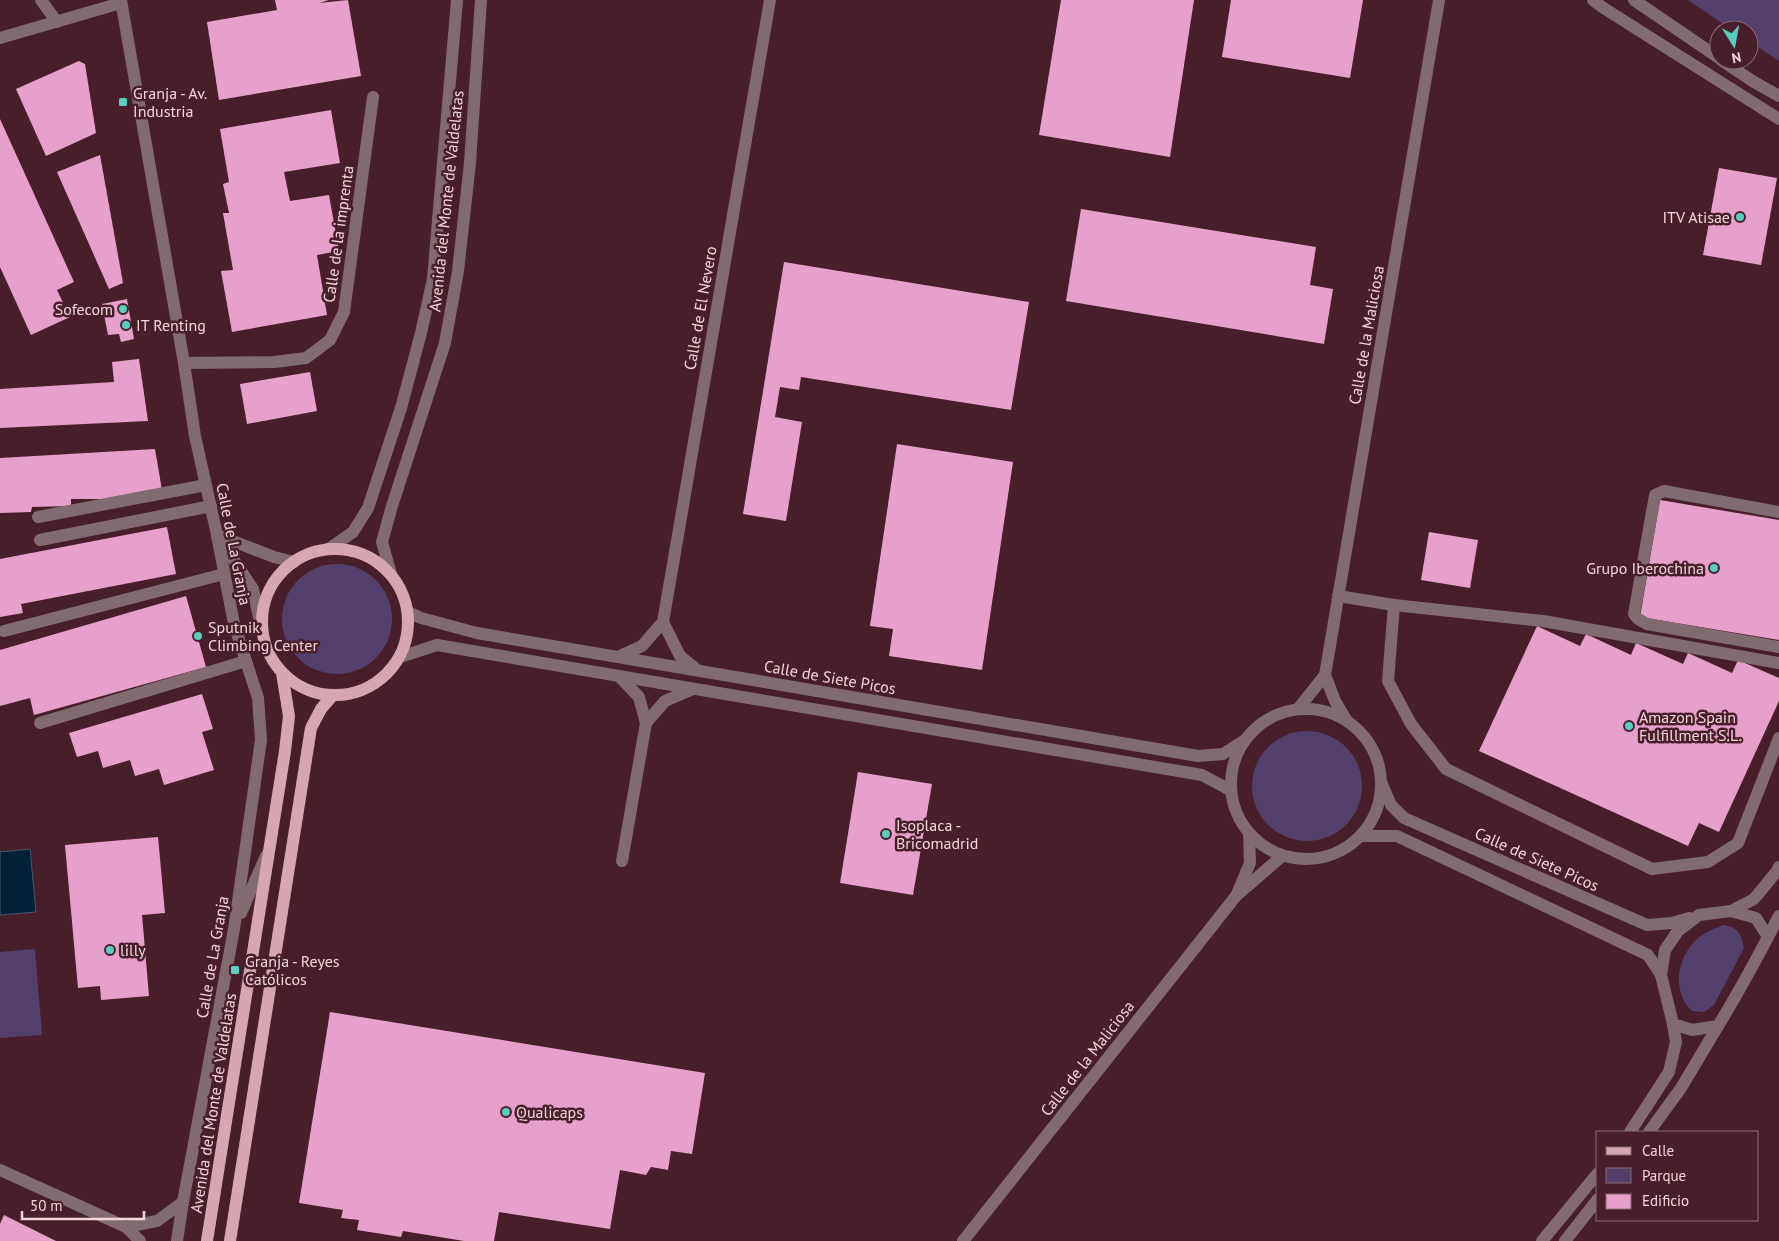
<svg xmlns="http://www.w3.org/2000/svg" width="1779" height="1241" viewBox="0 0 1779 1241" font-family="'PT Sans',sans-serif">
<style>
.green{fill:#533f6c}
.water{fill:#002037;stroke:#495769}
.building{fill:#e6a1ca}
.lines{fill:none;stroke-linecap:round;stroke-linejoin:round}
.minor{stroke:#826b70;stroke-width:12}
.major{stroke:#d6a7b2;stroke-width:12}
.poi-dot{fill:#59cebe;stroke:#491e2b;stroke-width:2}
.labels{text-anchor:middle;stroke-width:5;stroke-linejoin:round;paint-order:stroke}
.poi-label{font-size:16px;fill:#f4d6dd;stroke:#491e2b;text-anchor:start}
.street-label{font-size:16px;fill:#f4d6dd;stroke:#491e2b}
</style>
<rect width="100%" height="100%" fill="#491e2b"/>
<g class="green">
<polygon points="1688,0 1779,0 1779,61 1749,41 1749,30 1732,30"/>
<circle cx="337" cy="619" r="55"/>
<circle cx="1307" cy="786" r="55"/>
<path d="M 1723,925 C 1739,928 1740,932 1744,948 L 1714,1005 L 1704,1012 L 1692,1011 C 1671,991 1677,957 1698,938 C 1705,932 1714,929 1723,925 Z"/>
<polygon points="35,949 42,1035 0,1038 0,952"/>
</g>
<polygon class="water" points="30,849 36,912 0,915 0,852"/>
<g class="building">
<polygon points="275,0 329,0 319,3 348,0 361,76 219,100 207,22 277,10"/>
<polygon points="1061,0 1194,0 1170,157 1039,135"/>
<polygon points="1231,0 1363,0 1350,78 1222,57"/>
<polygon points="79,61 85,64 96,133 46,156 16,89"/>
<polygon points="331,110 340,163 284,172 290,201 329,195 339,251 317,255 327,315 232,332 221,271 233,270 223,213 229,213 223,184 229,182 220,129"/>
<polygon points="0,119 74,282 57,290 70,317 31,335 0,267"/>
<polygon points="100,155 123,283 109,289 57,172"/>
<polygon points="1719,168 1777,178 1761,265 1703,255"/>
<polygon points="1081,209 1316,247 1310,285 1333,289 1324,344 1066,301"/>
<polygon points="784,262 1029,302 1011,410 801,377 799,390 780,387 775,417 802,422 786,521 743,514"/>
<polygon points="127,299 134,339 121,342 119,334 108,335 102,304"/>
<polygon points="139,359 148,421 0,428 0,389 114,382 112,362"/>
<polygon points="310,372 317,411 247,424 240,384"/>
<polygon points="897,444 1013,462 982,670 889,656 893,629 870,626"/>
<polygon points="155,449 162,490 108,499 71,499 71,506 32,507 31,512 0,513 0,458"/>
<polygon points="1660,500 1779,520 1779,640 1640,617"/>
<polygon points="167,527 176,574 21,604 23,613 0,617 0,559"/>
<polygon points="1429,532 1478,540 1470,588 1421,580"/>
<polygon points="186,596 206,667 34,715 30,698 0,706 0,650"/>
<polygon points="1537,626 1580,646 1586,634 1631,655 1636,643 1683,664 1688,653 1732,673 1738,660 1779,678 1779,701 1719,832 1699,823 1688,846 1479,751"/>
<polygon points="202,694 213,729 202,732 214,770 164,785 159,769 135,776 130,760 103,768 98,751 77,757 69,733"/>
<polygon points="858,772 932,784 913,895 840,883"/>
<polygon points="158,837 165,913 142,915 149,996 101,1000 100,986 78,988 65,845"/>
<polygon points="330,1012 705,1073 692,1154 671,1151 668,1170 651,1167 646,1175 620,1170 610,1229 499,1212 494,1241 464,1241 403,1231 401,1237 357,1230 359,1220 341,1218 343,1210 299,1203"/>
<polygon points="4,1215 56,1241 0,1241 0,1224"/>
</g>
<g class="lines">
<g class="minor">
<polyline points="41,0 57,22"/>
<polyline points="121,0 184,363 195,436 217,535 234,624 258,698 261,740 234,929 183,1202 177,1241"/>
<polyline points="1593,0 1602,7 1779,119"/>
<polyline points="1634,0 1719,58"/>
<polyline points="0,38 121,3"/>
<polyline points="1721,60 1754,82 1779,96"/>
<polyline points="184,363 274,362 306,358 330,340 344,312 373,97"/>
<polyline points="1779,512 1664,491 1655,495 1634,614 1638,619 1647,624 1779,647"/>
<polyline points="38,517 206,485"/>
<polyline points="217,535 274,557 294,562"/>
<polyline points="220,539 253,589 261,627"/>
<polyline points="40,540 211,506"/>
<polyline points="329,549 353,532 368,508 401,408 421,333 433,279 457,0"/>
<polyline points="391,574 382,542 392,506 445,343 458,271 470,163 481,0"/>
<polyline points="1338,596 1394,605 1543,621 1779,663"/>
<polyline points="1394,605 1388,681 1411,724 1446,769 1652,869 1708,862 1738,843 1779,738"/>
<polyline points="408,612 421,618 477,633 1198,756 1223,754 1245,740"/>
<polyline points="663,622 680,656 697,670"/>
<polyline points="4,631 224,574"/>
<polyline points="400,657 437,645 1202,775 1230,790"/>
<polyline points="618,657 642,646 663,622 770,0"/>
<polyline points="1325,675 1335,701 1347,721"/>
<polyline points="619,676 639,697 646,723 622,861"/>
<circle cx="1306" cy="784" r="75"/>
<polyline points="1298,709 1325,675 1439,0"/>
<polyline points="40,723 246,661"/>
<polyline points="646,723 665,701 693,689"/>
<polyline points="1382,784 1391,805 1404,818 1647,925 1672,923 1689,918"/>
<polyline points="1361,836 1397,836 1648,955 1661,975"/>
<polyline points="1237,894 1250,863 1249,834"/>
<polyline points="1731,911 1754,899 1777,871 1779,867"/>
<polyline points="241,913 266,856"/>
<path d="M 1768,937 L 1756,918 L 1731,911 L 1699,915 L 1678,931 L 1665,950 L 1661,975 L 1673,1024 L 1692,1030 L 1718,1026 C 1740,990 1760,953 1779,916"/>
<polyline points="1630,1132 1669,1072 1676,1042 1673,1024"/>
<polyline points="1649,1132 1681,1088 1718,1026"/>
<polyline points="0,1170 126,1227 140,1241"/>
<polyline points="126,1227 157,1221 183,1202"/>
<polyline points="963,1241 1236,896 1282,856"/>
<polyline points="1542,1241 1598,1173"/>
<polyline points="1565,1241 1598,1199"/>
</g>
<g class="major">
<circle cx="335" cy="622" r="73"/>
<polyline points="207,1241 285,751 289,716 282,673"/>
<polyline points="230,1241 311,728 321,709 332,696"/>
</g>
</g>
<g class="poi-dot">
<rect x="118" y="97" width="10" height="10" rx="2.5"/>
<circle cx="1740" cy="217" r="5"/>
<circle cx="123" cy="309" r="5"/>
<circle cx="126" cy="325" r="5"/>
<circle cx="1714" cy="568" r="5"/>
<circle cx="198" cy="636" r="5"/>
<circle cx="1629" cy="726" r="5"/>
<circle cx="886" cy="834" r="5"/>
<circle cx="110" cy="950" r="5"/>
<rect x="230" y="965" width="10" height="10" rx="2.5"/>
<circle cx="506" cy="1112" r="5"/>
</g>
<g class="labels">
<g class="poi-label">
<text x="133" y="99">Granja - Av.<tspan x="133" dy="18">Industria</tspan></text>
<text x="1730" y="223" text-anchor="end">ITV Atisae</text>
<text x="113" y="315" text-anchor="end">Sofecom</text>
<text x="136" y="331">IT Renting</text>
<text x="1704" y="574" text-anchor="end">Grupo Iberochina</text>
<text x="208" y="633">Sputnik<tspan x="208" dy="18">Climbing Center</tspan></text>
<text x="1639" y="723">Amazon Spain<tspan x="1639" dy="18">Fulfillment S.L.</tspan></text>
<text x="896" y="831">Isoplaca -<tspan x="896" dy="18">Bricomadrid</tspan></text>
<text x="120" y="956">lilly</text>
<text x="245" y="967">Granja - Reyes<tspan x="245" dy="18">Católicos</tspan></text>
<text x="516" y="1118">Qualicaps</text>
</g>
<g class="street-label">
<text transform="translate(446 201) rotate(-84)" y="6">Avenida del Monte de Valdelatas</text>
<text transform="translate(338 234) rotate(-82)" y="6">Calle de la imprenta</text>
<text transform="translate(700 308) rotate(-80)" y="6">Calle de El Nevero</text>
<text transform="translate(1366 335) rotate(-80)" y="6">Calle de la Maliciosa</text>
<text transform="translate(234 544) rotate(79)" y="6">Calle de La Granja</text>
<text transform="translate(830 677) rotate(10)" y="6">Calle de Siete Picos</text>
<text transform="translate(1537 859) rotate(24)" y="6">Calle de Siete Picos</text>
<text transform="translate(212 957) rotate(-80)" y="6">Calle de La Granja</text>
<text transform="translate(1087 1058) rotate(-52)" y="6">Calle de la Maliciosa</text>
<text transform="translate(213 1103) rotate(-81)" y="6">Avenida del Monte de Valdelatas</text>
</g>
</g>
<rect x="1596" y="1131" width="162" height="90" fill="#491e2b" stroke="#8d6872"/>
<rect x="1606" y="1147" width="25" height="8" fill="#d6a7b2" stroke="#8d6872"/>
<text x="1642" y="1156" font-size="15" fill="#f4d6dd">Calle</text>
<rect x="1606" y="1168" width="25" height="15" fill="#533f6c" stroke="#8d6872"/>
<text x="1642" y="1181" font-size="15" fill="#f4d6dd">Parque</text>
<rect x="1606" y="1194" width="25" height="15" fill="#e6a1ca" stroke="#8d6872"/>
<text x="1642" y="1206" font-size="15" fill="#f4d6dd">Edificio</text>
<g transform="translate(1734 45) rotate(169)"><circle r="24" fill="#491e2b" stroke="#8d6872"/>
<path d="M0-4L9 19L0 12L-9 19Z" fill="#59cebe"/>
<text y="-8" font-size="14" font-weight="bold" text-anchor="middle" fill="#f4d6dd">N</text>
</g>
<path d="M22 1211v8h122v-8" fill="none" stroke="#f4d6dd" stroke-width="2.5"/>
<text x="30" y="1211" font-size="15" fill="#f4d6dd" stroke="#491e2b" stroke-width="4" paint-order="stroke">50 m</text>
</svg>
